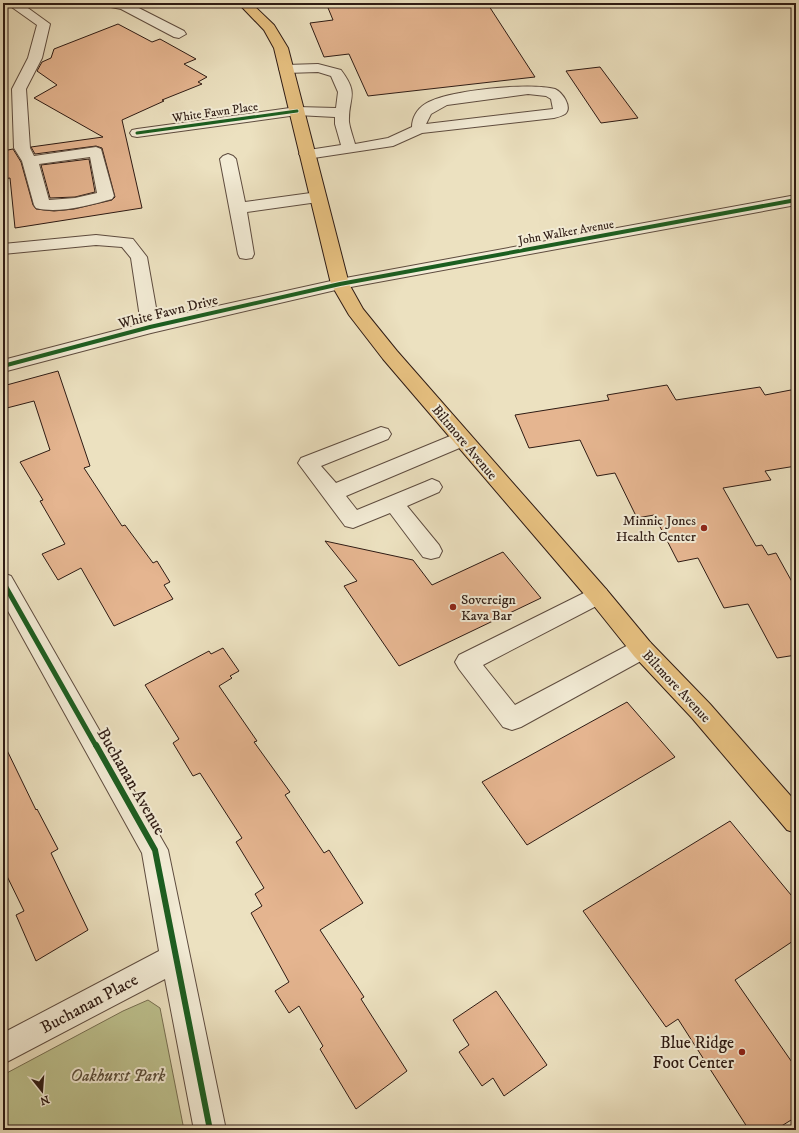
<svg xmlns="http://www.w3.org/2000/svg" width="799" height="1133" viewBox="0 0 799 1133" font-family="'IM FELL DW Pica',serif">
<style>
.green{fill:#bdc18e;stroke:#766e51}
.building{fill:#e5b590;stroke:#2e1b14}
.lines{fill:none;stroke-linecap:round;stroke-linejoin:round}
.minor-casing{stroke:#5e4c3f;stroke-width:2}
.major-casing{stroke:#2e1b14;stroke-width:2}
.minor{fill:#f3ecd6;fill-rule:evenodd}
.major{fill:#e6c080;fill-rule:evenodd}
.cycleway-far3-casing{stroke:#f3ecd6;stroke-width:4.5}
.cycleway-far2-casing{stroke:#f3ecd6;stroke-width:6}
.cycleway-far1-casing{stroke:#f3ecd6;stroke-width:8}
.cycleway-casing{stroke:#f3ecd6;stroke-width:9}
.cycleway-far3{stroke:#1b5e20;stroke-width:3}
.cycleway-far2{stroke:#1b5e20;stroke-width:4}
.cycleway-far1{stroke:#1b5e20;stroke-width:5}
.cycleway{stroke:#1b5e20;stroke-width:6}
.poi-dot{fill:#8f2418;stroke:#f3ecd6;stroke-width:1.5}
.labels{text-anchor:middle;stroke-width:4;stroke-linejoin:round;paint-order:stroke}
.far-street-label{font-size:12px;fill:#2e1b14;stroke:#f3ecd6}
.street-label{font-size:14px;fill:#2e1b14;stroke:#f3ecd6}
.poi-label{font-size:14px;fill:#2e1b14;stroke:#f3ecd6;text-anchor:end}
.near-street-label{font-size:17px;fill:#2e1b14;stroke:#f3ecd6}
.near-poi-label{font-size:17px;fill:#2e1b14;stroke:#f3ecd6;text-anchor:end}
.near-park-label{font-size:17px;font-style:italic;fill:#594d39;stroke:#f3ecd6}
</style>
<rect width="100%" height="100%" fill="#ece1c0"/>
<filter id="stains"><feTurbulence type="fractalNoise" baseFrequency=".005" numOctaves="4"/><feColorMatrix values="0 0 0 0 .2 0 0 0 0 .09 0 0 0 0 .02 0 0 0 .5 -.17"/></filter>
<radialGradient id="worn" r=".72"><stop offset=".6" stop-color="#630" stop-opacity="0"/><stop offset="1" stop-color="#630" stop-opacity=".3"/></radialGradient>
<polygon class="green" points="148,1000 160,1008 184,1130 3,1130 3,1075 123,1011"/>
<g class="building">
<polygon points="326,3 487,3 535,77 368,96 349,54 324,57 310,23 333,20"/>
<polygon points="118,24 152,42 160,39 196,59 184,64 207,77 198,82 202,84 162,100 164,101 122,120 142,208 15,228 10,178 3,179 3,151 13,149 21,162 33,205 36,209 54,211 74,209 112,200 115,197 102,148 96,146 35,154 31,147 103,137 34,98 57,85 37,71 42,62 51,58 54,49"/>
<polygon points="600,67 638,118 601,123 566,71"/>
<polygon points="89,159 95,192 75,197 50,198 41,165"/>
<polygon points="58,371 90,466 84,468 122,526 125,525 153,563 157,561 170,582 164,585 173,599 114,626 81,568 58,580 42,554 65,544 40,501 43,500 20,462 50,450 34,401 3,409 3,386"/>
<polygon points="667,385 676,400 760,387 765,395 796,389 796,466 765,471 771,480 723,488 756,546 762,545 768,555 776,553 796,589 796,655 777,658 748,604 724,608 698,558 678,562 654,515 637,518 615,473 597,476 580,440 529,448 515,415 609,400 607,395"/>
<polygon points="325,541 413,560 432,585 503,552 541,598 399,666 344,586 357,581"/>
<polygon points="223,648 239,671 230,676 232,678 219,686 257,741 254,742 290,792 285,795 324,853 329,850 363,903 320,930 364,997 361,999 407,1071 356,1109 320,1049 323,1046 299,1006 289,1013 275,991 289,982 251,913 262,906 255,894 264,888 236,842 242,838 200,773 193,776 173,743 179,739 145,685 209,651 211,654"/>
<polygon points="627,702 675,757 527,845 482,782"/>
<polygon points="3,742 36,810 37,809 58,849 51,853 88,930 36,961 16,915 24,911 3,868"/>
<polygon points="730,821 796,901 796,939 735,980 796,1068 796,1117 775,1130 749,1130 678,1019 666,1027 583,911"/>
<polygon points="496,991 547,1065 504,1096 493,1078 482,1086 459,1052 469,1045 453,1020"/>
</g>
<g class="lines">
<defs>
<g id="minor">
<path d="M 6,3 L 21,3 L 50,24 L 42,58 L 26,89 L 30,148 L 34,156 L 96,147 L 101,149 L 114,196 L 112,199 C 90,205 58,214 36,208 L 34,205 L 22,161 L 14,148 L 12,89 L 28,58 L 37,25 ZM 90,157 L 97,193 L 75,198 L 49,200 L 39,164 Z"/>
<polygon points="104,3 129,3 184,31 186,34 179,38 174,37 121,9 106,6"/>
<path d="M 318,64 L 341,70 C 360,95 348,97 349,122 C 350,129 353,137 355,144 L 388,138 L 412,127 C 412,118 417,109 425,104 C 446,90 531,82 555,89 C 562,92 573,107 565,114 C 562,116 558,117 554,118 L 422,133 L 393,146 L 307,159 L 302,157 L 299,154 L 302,151 L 341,145 L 335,124 L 335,117 L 297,115 L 137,137 L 132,136 L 130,133 L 132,130 L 137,129 L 297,107 L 336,108 L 338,92 L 331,76 L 318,72 L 286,73 L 281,72 L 279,69 L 281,66 L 286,65 ZM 528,94 L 546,96 L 551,99 L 553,109 L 426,124 L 431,114 L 447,105 Z"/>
<polygon points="228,154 233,156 236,159 245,202 318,192 324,194 326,197 324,200 318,202 247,212 254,254 252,258 246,259 240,258 238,254 220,159 223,156"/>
<polygon points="796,195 796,205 340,289 151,333 3,372 3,360 141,324 131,258 122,247 96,245 3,254 3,244 96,235 133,239 147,257 158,319 340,279"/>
<polygon points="381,427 388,429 391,434 388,439 321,466 336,483 455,434 462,432 469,434 472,439 469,444 346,496 357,510 425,482 432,479 439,482 442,487 439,492 407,506 439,545 442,551 439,557 431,559 423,557 390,513 353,528 345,526 298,463 301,458"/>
<polygon points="3,573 11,576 168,850 226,1130 194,1130 165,979 3,1064 3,1033 159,951 142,853 3,602"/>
<polygon points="598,586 606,589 609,595 606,601 483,665 515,705 634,642 642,639 650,642 654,649 650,656 521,727 512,730 503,727 459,669 455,662 459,655"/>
</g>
<polygon id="major" points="238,3 251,3 274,25 288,48 349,284 363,309 397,351 606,589 650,642 710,704 796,802 796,833 787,830 692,718 634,656 590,601 383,359 349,315 331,284 274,48 264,30"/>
</defs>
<use href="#minor" class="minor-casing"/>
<use href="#major" class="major-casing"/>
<use href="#minor" class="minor"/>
<use href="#major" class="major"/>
<defs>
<polyline id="cycleway-far3" points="137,133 297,111"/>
<polyline id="cycleway-far2" points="3,366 150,327 340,284 796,200"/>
<polyline id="cycleway-far1" points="3,582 96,746"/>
<polyline id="cycleway" points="96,745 155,850 210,1130"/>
</defs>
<use href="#cycleway-far3" class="cycleway-far3-casing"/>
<use href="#cycleway-far2" class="cycleway-far2-casing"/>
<use href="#cycleway-far1" class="cycleway-far1-casing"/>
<use href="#cycleway" class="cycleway-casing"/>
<use href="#cycleway-far3" class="cycleway-far3"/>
<use href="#cycleway-far2" class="cycleway-far2"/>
<use href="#cycleway-far1" class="cycleway-far1"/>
<use href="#cycleway" class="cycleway"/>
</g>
<g class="poi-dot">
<circle cx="704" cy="528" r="4"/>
<circle cx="453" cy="607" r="4"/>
<circle cx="742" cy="1052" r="4"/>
</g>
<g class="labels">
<g class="far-street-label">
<text transform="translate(215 112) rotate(-8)" y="4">White Fawn Place</text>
<text transform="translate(566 232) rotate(-10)" y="4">John Walker Avenue</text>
</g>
<g class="street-label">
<text transform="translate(168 311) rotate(-14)" y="5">White Fawn Drive</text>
<text transform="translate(465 442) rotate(50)" y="5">Biltmore Avenue</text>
<text transform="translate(677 686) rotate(47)" y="5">Biltmore Avenue</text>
</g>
<g class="poi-label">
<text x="696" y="525">Minnie Jones<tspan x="696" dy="16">Health Center</tspan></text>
<text x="461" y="604" text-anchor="start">Sovereign<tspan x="461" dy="16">Kava Bar</tspan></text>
</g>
<g class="near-street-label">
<text transform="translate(132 781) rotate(60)" y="6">Buchanan Avenue</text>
<text transform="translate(89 1003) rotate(-28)" y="6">Buchanan Place</text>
</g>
<g class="near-poi-label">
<text x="734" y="1048">Blue Ridge<tspan x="734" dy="20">Foot Center</tspan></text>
</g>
<g class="near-park-label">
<text x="118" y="1081">Oakhurst Park</text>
</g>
</g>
<rect width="799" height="1133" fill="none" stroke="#ece1c0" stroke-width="16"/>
<rect x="4" y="4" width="791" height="1125" fill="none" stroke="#2e1b14" stroke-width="2"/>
<rect x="8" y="8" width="783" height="1117" fill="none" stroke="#2e1b14"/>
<g transform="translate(42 1091) rotate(163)" stroke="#f3ecd6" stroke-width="3" paint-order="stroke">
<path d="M0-3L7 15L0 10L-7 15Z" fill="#2e1b14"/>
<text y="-6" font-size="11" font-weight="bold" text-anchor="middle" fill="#2e1b14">N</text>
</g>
<rect width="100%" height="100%" filter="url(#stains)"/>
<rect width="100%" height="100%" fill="url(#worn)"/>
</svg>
